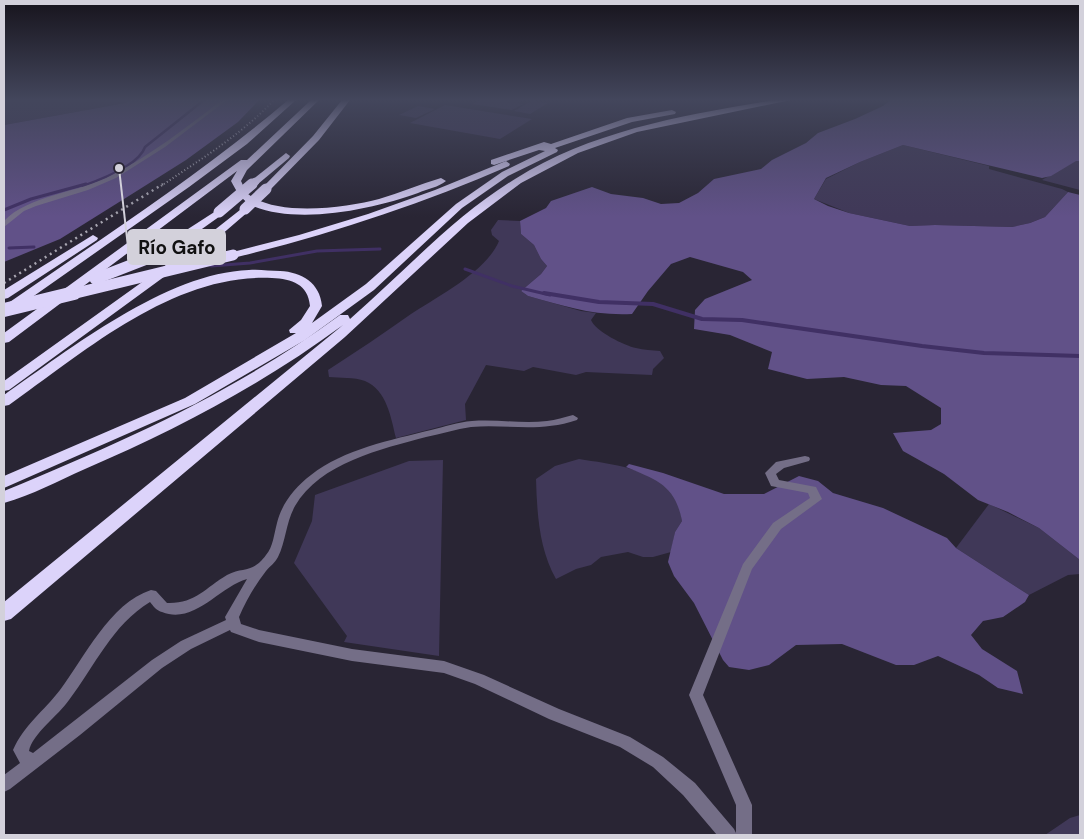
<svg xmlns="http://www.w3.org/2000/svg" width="1084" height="839" viewBox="0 0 1084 839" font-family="'DM Sans',sans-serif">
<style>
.green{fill:#403858}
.forest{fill:#615188}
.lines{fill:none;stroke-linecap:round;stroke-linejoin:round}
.stream-far2{stroke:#403064;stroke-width:2.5}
.stream-far1{stroke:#403064;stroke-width:3}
.stream{stroke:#403064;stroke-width:4}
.street{fill:#746e87;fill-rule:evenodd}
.highway{fill:#dcd3fa;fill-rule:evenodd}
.rail-far1{stroke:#a8a6b1;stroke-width:2;stroke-dasharray:1 2.5;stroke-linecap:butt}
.rail{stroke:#a8a6b1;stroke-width:2.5;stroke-dasharray:2 4;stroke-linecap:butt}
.highway-bridge-far2{stroke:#dcd3fa;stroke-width:8}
.highway-bridge-far1{stroke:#dcd3fa;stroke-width:11}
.highway-bridge{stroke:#dcd3fa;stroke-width:14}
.leader{fill:none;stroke:#d3d1db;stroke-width:2}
.callout-dot{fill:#d3d1db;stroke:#292534;stroke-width:2}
.callout{fill:#d3d1db;stroke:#d3d1db;stroke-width:2}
.callout-label{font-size:19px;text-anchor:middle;font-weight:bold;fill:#111}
</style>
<rect width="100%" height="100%" fill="#292534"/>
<g class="green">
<polygon points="4,100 130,100 125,103 4,125"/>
<polygon points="480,100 523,100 518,103 523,104 512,110 472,104"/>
<polygon points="529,100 541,100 533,101 548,103 530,114 514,111 531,101"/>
<polygon points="445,105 532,119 500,139 410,123"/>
<polygon points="418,106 435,109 416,118 399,115"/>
<polygon points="903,145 989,166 989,169 1062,189 1068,192 1045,217 1030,223 1012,227 935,225 910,226 849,213 814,199 826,179 860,162"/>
<polygon points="1076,160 1080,161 1080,190 1042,180"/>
<path d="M 498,220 L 520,221 L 521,234 L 534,245 L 541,259 L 547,266 L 541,274 L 521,291 L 528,296 L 581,311 L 596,313 L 591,320 C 595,331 625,346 636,348 C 644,350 652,350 660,351 L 664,358 L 653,369 L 652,375 L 586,372 L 576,375 L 533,367 L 524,371 L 486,365 L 465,404 L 466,420 L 396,438 C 391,418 387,390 365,381 C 354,377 340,378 329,377 L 328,370 C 356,352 384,333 411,314 C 437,297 487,271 499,241 L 492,235 L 491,230 Z"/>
<path d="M 579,459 C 610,464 655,468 674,496 C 679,503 681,513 682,521 L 675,532 L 671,552 L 653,557 L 643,557 L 628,552 L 601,557 L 591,565 L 576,569 L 556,579 C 539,549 537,513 536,479 L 555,466 Z"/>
<polygon points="443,460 439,656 344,642 347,636 294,563 312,521 315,495 409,461"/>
<polygon points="989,504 1039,528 1080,560 1080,574 1068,575 1029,595 956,548"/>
<polygon points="1080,815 1080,835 1045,835 1070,818"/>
</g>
<g class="forest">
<polygon points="130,100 259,100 238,122 186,160 132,194 60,239 4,262 4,125 125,103"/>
<path d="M 891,100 L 1080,100 L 1080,161 L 1076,161 L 1051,176 L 1042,178 L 903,145 L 860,162 L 826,178 L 814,199 L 828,206 L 849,213 L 910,226 L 935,225 L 1012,227 L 1030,223 L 1045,217 L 1068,192 L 1080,195 L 1080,560 L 1039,528 L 1008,512 L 978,500 L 944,474 L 903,451 L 893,433 L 931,430 L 941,424 L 941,408 L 906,386 L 881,385 L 844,377 L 807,379 L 768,369 L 772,352 L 730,335 L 694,329 L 695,310 L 705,299 L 752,280 L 743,272 L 690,257 L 671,264 L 648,291 L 632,314 C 593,316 565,306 528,296 L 521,291 L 541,274 L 547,266 L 541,259 L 534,245 L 521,234 L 520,221 L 546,208 L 551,201 L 592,187 L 611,194 L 643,198 L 661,204 L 679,203 L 698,193 L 714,179 L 761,169 L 772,160 L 806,143 L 818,133 L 855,119 L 883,106 Z"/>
<path d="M 629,464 L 663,473 L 724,494 L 764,494 L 799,476 L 818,481 L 833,493 L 883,508 L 947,538 L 956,548 L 1029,595 L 1025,602 L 1003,617 L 983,621 L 971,635 L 982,649 L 1017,671 L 1023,694 L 998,688 L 979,675 L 938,656 L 914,665 L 896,665 L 842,644 L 796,645 L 769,665 L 749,670 L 729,667 L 723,660 L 694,603 L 674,576 L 668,562 L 675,532 L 682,521 C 675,485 657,480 626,467 Z"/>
</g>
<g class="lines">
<path class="stream-far2" d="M 83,186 C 100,180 139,165 145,147 L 204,100"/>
<g class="stream-far1">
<polyline points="4,210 31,199 86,184"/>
<polyline points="9,248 34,247"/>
<polyline points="211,266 250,263 317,251 380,249"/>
<polyline points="465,269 512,286 550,295"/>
</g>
<polyline class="stream" points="544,293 599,302 653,304 702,319 742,320 922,346 984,353 1080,356"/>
<g class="street">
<path d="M 222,100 L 227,100 L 165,147 L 116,178 L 88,190 L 36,206 L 24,211 L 4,227 L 4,221 C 28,195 79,193 112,175 C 151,155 187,127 222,100 Z"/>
<path d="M 573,415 L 578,418 L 577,420 C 538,433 509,424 471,427 C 456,429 441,434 426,437 C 381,449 320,463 295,506 C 286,522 286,541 278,557 C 275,563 270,566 266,571 C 255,585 246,601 239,617 L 241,624 L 259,630 L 352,649 L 444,661 L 484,675 L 559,709 L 630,737 L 663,757 L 695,783 L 734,829 L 736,833 L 736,805 L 689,695 L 743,564 L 773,523 L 810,498 L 808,493 L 771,486 L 765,473 L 776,462 L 805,456 L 809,457 L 810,459 L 809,461 L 784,468 L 776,474 L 779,480 L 816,487 L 822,499 L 781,529 L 752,569 L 703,695 L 752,805 L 752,835 L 717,835 L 683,795 L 653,767 L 620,747 L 549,719 L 475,684 L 444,673 L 352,661 L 259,642 L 231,632 L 230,630 L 191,649 L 162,668 L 80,735 L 10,789 L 4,792 L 4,775 L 20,763 L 13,750 C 24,725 44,711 60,690 C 84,658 110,603 151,590 L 156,591 L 167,603 C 195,604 205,588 227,575 C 244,566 252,574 266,555 C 273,547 274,534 277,523 C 282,503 295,487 311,475 C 344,449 391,440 431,430 C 444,427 458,422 472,421 C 497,419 522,424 547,421 C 556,420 564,417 573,415 ZM 247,579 L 225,617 L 226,620 L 181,641 L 152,660 L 33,753 L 29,751 C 32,734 59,715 69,700 C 95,666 112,625 150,602 C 153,606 157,611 162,612 C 194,625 219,587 247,579 Z"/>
</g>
<g class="highway">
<path d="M 288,100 L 296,100 L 247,144 L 189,187 L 11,312 L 4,312 L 4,306 C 100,239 199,176 288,100 Z"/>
<path d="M 311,100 L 319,100 L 247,170 L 241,181 C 243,185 245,191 248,194 C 276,217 346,208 379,199 C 400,193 420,184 441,178 L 446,181 C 439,187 427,189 418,193 C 374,209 299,225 253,206 C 241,200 237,192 231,181 L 237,171 L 9,342 L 4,343 L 4,333 L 241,160 L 247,160 Z"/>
<polygon points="342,100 350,100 319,140 269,191 263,191 263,187 313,136"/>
<path d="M 775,100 L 791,100 L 637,132 L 578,153 L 521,183 L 468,223 L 345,337 L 11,619 L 4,621 L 4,602 L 343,325 C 263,384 176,430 85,469 C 58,481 32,495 4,503 L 4,491 C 125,441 233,393 340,315 L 348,315 L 350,319 C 404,272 453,217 515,179 C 593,130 685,115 775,100 Z"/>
<path d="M 672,110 L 676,112 L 675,114 L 632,122 L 555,148 L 558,150 L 557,152 L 508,176 L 462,208 L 374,290 L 305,340 L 195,404 L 4,488 L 4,476 L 185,398 L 296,333 L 290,333 L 289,330 L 301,320 L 310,306 C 308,284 292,279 272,278 C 174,273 85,351 9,405 L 4,406 L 4,395 C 70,349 166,273 249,270 C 259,269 270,271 280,271 C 302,272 320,283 322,306 L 312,323 L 366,284 L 456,204 L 502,172 L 545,151 L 539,150 L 494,165 L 491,164 L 491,160 L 544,142 L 551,144 L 627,118 Z"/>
<polygon points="286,153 290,156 289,158 258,184 252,184 252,180"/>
<path d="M 506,161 L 510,164 L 509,166 C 419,205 328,235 233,258 L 227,255 L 229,253 L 299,235 L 368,214 L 435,190 Z"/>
<polygon points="245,206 249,207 249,211 220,236 9,390 4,391 4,381 212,232"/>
<polygon points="219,209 223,210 223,214 171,251 149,261 143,258"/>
<polygon points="93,235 98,238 97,240 8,298 4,299 4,290"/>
</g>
<path class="rail-far1" d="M 161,186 C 201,159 241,135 274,100"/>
<polyline class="rail" points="4,283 163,184"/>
<polyline class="highway-bridge-far2" points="251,186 255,182"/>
<g class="highway-bridge-far1">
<polyline points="245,209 266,189"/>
<polyline points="219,212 252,184"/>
<polyline points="95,279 149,258"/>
<polyline points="68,295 233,255"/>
</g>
<polyline class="highway-bridge" points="4,310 74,293"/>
</g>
<linearGradient id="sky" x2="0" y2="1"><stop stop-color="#17141d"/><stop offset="0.46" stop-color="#43465c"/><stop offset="1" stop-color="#43465c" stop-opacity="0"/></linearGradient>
<rect width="1084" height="217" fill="url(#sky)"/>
<path class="leader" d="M119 168L128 247"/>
<circle class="callout-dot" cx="119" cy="168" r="5"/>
<rect class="callout" x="128" y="230" width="97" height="34" rx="5"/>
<g class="callout-label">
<text x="177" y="254">Río Gafo</text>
</g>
<rect width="1084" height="839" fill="none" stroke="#d3d1db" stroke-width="10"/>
</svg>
